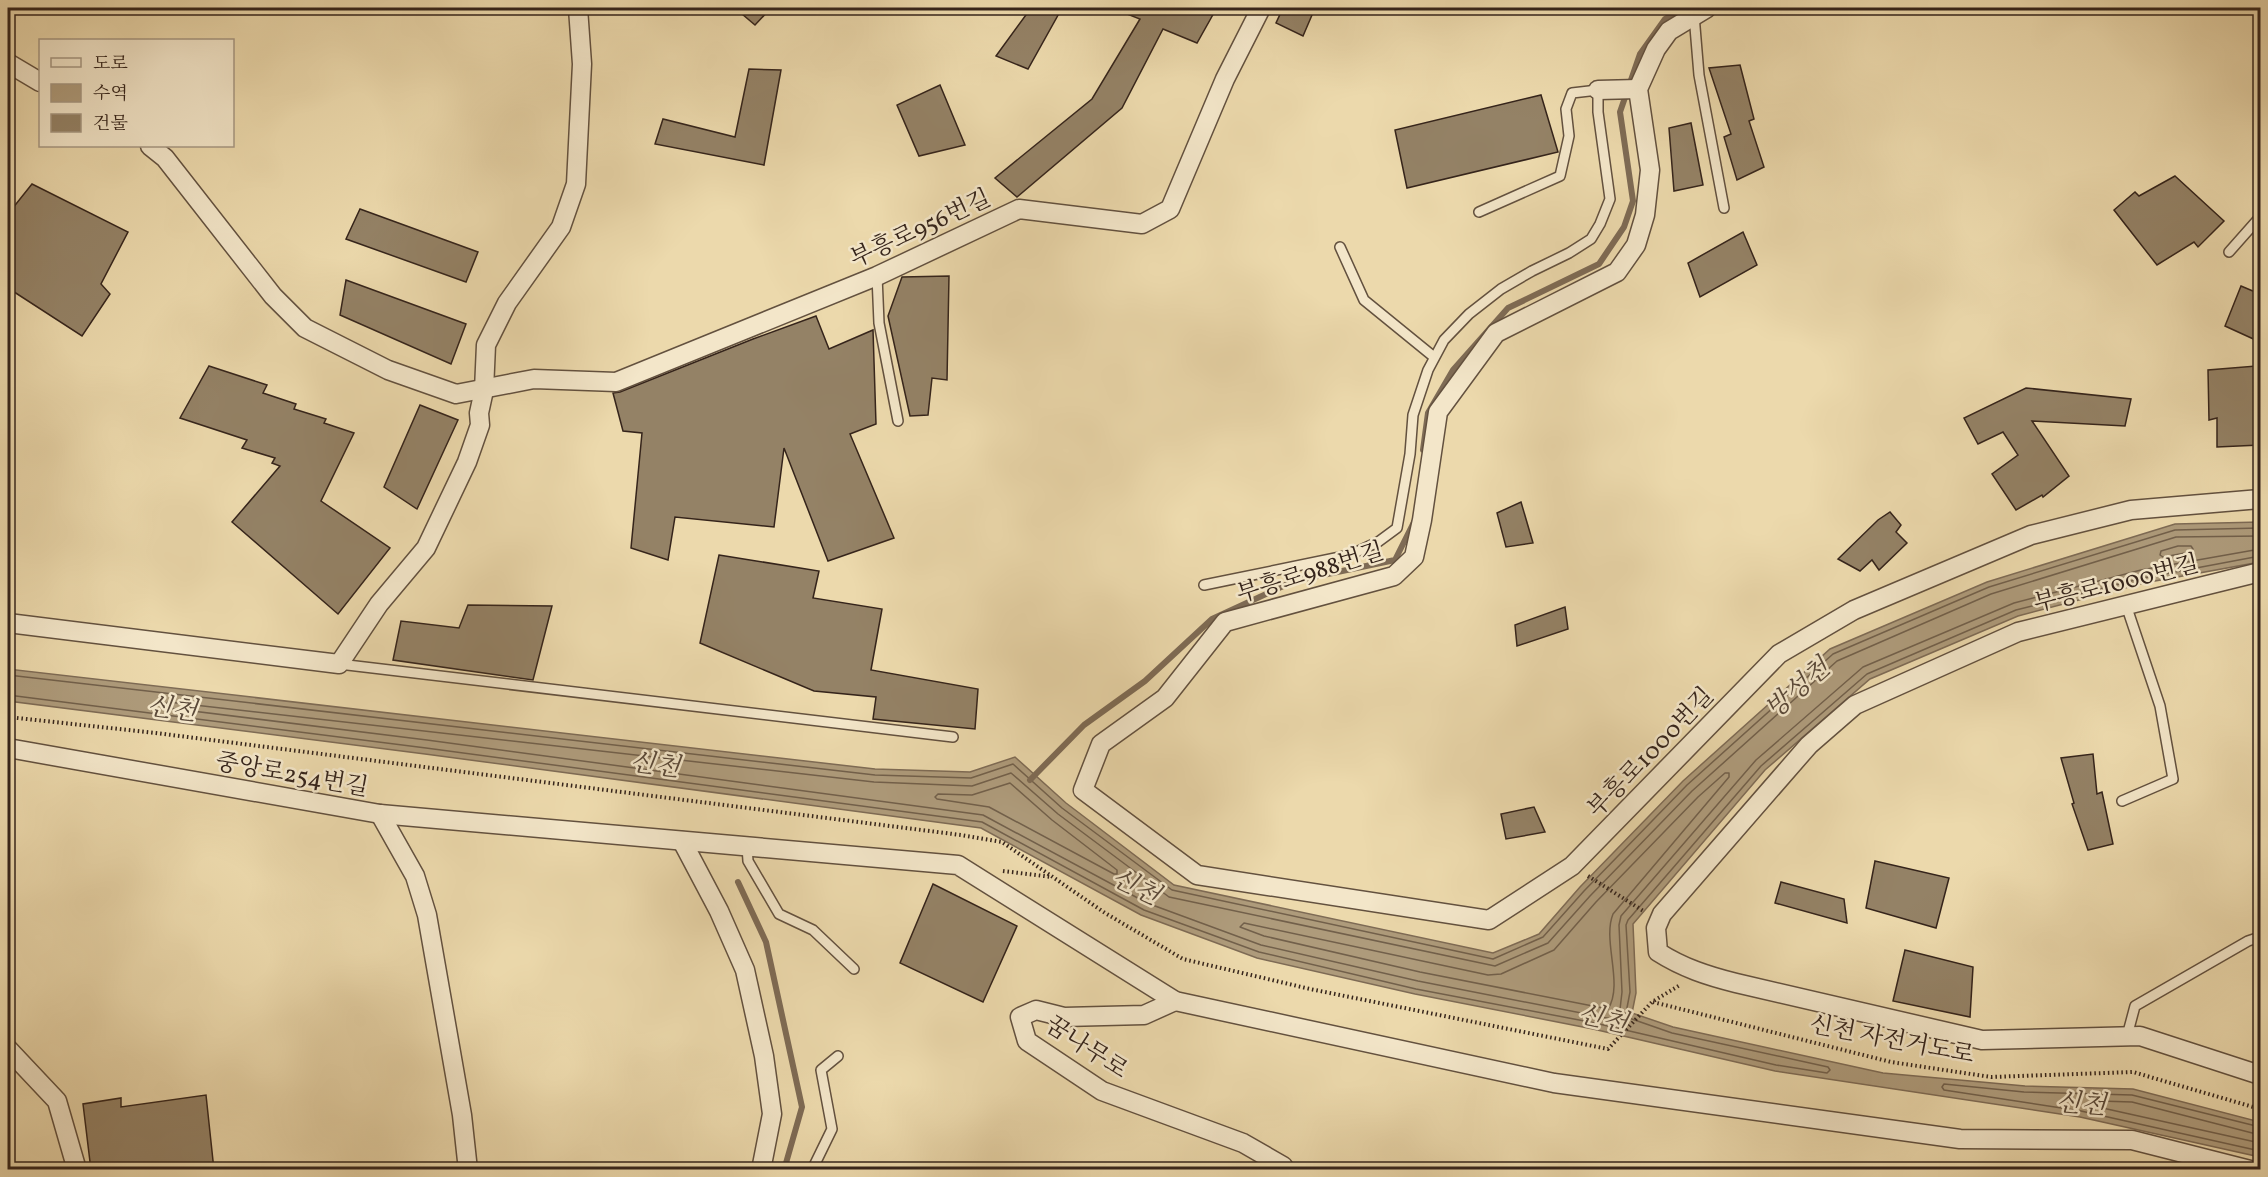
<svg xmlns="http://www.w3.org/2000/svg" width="2268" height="1177" viewBox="0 0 2268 1177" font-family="Vollkorn,'Noto Serif KR',serif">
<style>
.water{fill:#ae9b7b;stroke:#7e6b55;stroke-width:1.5}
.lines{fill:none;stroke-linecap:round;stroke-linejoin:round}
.shore{stroke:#72604b;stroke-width:1.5}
.stream{stroke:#7e6b55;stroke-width:6}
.building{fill:#948266;stroke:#35241b;stroke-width:1.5}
.service-casing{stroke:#63513f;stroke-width:12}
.minor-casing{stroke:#63513f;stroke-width:21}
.path{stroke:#35241b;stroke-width:4;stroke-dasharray:1.5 3;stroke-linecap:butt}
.service{stroke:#f3e6c9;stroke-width:9}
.minor{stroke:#f3e6c9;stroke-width:18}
.labels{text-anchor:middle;stroke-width:5;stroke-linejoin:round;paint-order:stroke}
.street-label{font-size:24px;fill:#35241b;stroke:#f3e6c9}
.water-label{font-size:26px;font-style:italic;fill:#594838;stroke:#f3e6c9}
</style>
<rect width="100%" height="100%" fill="#ecd9ac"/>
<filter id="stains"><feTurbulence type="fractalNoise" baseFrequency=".00333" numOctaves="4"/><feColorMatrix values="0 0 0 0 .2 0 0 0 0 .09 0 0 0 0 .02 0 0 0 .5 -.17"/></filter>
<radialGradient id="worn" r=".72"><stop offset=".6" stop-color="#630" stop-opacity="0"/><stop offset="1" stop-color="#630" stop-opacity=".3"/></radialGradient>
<polygon class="water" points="2260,522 2260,562 2144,583 2018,616 1870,679 1765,770 1633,924 1636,993 1632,1013 1673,1027 1883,1073 2025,1086 2133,1089 2260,1122 2260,1157 2080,1117 1775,1071 1593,1029 1415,994 1257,958 1141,915 981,828 425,754 8,701 8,669 875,769 970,772 1015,757 1066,803 1174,885 1493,953 1539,934 1580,887 1683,781 1830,649 1987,582 2175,524"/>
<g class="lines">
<g class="shore">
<polyline points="2260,536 2176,537 1991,594 1837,661 1692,791 1590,896 1548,943 1495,966 1169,897 1058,814 1011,773 972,786 874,782 168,702 165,705 168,708 427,740 983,815 1147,903 1261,945 1418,981 1617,1020 1619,1018 1622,992 1619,925 1621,916 1756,760 1863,667 2014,603 2141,570 2260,549"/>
<polygon points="2178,546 2191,546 2193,549 2191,552 2163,557 2160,555 2161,551"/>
<polyline points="8,675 875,775 971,778 1013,764 1062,808 1172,890 1493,959 1543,937 1584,891 1687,785 1833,654 1989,587 2175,530 2260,528"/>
<polyline points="8,695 426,748 982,822 1144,910 1259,952 1416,989 1595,1023 1776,1065 1827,1073 1830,1070 1828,1067 1672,1033 1629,1018 1626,1013 1630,992 1626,925 1628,920 1761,766 1867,674 2016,610 2143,578 2260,556"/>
<path d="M 1725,773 L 1729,773 L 1729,777 L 1613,914 C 1602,941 1624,984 1608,1009 L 1420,972 L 1264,936 L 1240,927 L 1244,923 L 1488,975 L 1501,974 L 1554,950 L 1596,902 L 1698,797 Z"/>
<polygon points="1010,783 1052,820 1117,870 1117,874 1114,874 989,807 937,799 935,797 938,794 972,795"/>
<polyline points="2260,1127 2132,1095 2024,1092 1944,1084 1942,1087 1944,1090 2081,1111 2260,1151"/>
<polyline points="2260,1135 2132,1102 2099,1101 2096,1104 2098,1107 2260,1143"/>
</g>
<g class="stream">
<polyline points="1423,450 1428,413 1453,370 1508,308 1599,264 1624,227 1633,201 1620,112 1640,54 1665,19 1683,8"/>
<polyline points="1030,780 1084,725 1145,681 1212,619 1294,581 1395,560 1414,522"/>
<polyline points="738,882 766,942 802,1107 784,1170"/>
</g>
</g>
<g class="building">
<polygon points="735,8 771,8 755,25"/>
<polygon points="1031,8 1062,8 1028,69 996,56"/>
<polygon points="1112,8 1205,8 1215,11 1197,43 1163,29 1122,108 1017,197 995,178 1092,99 1140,19"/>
<polygon points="1283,8 1315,8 1303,36 1276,23"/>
<polygon points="1740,65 1754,119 1749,121 1764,167 1737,180 1724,137 1731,134 1709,68"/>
<polygon points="749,69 781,70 764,165 655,144 663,119 735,137"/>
<polygon points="940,85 965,145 919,156 897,105"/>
<polygon points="1541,95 1558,152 1407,188 1395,130"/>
<polygon points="1691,123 1703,185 1674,191 1669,128"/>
<polygon points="2175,176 2224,221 2198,247 2194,242 2157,265 2114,210 2135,192 2139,196"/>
<polygon points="32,184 128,232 101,284 110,294 82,336 8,288 8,214"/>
<polygon points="360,209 478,252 466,282 346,239"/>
<polygon points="1743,232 1757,265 1700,297 1688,263"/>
<polygon points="949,276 947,380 932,378 928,415 910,416 888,316 902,277"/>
<polygon points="346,280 466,324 451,364 340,315"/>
<polygon points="2241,286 2260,294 2260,342 2225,326"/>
<polygon points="816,316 829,349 873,330 876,424 850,434 894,538 828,561 784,448 774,527 675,517 668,560 631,548 642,433 623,431 613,393 620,392 753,339"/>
<polygon points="209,366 267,385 263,393 296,404 294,409 326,419 324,423 354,433 321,501 390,548 338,614 232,522 280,466 272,463 275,458 242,448 247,440 180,418"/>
<polygon points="2256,366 2254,396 2259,396 2257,418 2260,417 2260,445 2217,447 2217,418 2209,420 2208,370"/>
<polygon points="2026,388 2131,399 2125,426 2032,421 2069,476 2043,497 2042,495 2016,510 1992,474 2018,455 2003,432 1978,444 1964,418"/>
<polygon points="420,405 458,420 417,509 384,487"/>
<polygon points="1521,502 1533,543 1506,547 1497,513"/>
<polygon points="1890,512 1901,525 1896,532 1907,543 1879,570 1872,560 1860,571 1838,559 1878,520"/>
<polygon points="719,555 819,571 813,598 882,609 871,670 978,689 975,729 873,719 876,697 814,691 700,643"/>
<polygon points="468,605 552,606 533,680 393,660 401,621 459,628"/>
<polygon points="1565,607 1568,629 1517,646 1515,625"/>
<polygon points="2093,754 2097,794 2102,792 2113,844 2088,850 2072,804 2074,803 2061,758"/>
<polygon points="1534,807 1545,832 1506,839 1501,814"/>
<polygon points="1875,861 1949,878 1936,928 1866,908"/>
<polygon points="1781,882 1844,899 1847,923 1775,903"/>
<polygon points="933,884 1017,926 983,1002 900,963"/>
<polygon points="1905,950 1973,967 1970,1017 1893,1001"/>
<polygon points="206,1095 214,1170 91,1170 83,1104 121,1098 121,1107"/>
</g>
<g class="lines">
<defs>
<g id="service">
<polyline points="1694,15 1699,75 1724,208"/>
<polyline points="1340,247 1364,300 1434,357"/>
<polyline points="2229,252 2260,217"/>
<polyline points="877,276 879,323 898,421"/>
<polyline points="1204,585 1350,555 1378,542 1397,528 1410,454 1413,415 1428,370 1444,340 1469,314 1501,289 1532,271 1569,253 1591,239 1600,224 1610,199 1598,112 1598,90 1572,93 1566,109 1569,136 1560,176 1479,212"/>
<polyline points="339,664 953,737"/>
<polyline points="2122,801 2173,779 2160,706 2126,605"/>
<polyline points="747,846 748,861 779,914 813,930 854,969"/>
<polyline points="2127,1036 2135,1006 2248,941 2260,937"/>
<polyline points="812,1170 832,1129 821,1070 838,1056"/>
</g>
<g id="minor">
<polyline points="1707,8 1669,31 1656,49 1638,89 1650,170 1645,215 1636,245 1617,272 1496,333 1438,412 1422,520 1414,557 1394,576 1225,622 1165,698 1101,744 1083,790 1197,875 1489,920 1572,866 1779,654 1854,610 2031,535 2131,510 2260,499"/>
<polyline points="8,63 40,82"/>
<polyline points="1598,90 1638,89"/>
<polyline points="150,146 165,158 273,296 305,328 388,370 456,394 534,379 616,382 877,276 1019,209 1142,224 1170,209 1225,79 1261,8"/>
<path d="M 2260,572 L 2018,632 L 1855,705 L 1809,745 L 1662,914 L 1656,928 L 1658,952 C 1683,968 1708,976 1736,983 L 1982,1040 L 2140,1036 L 2260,1075"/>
<polyline points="8,623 339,664 379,604 426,548 467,462 480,425 479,413 484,390 486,345 507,303 561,227 576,184 582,64 578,8"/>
<polyline points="8,748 380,814 958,865 1175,1001 1554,1083 1960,1139 2132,1140 2250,1170"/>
<polyline points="380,814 415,876 427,915 462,1115 468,1170"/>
<polyline points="682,841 719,911 745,970 764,1056 772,1114 761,1170"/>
<polyline points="1175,1001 1144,1015 1064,1017 1036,1010 1020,1017 1027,1041 1102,1091 1243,1143 1283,1166 1285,1170"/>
<polyline points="8,1049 57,1101 77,1170"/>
</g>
</defs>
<use href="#service" class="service-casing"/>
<use href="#minor" class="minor-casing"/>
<g class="path">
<polyline points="8,717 156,733 961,835 1002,842 1105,913 1183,959 1310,989 1608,1049 1652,1002 1680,985"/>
<polyline points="1003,871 1052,877"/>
<polyline points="1588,876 1645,912"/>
<polyline points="1653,1002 1891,1062 1991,1077 2133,1072 2260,1109"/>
</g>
<use href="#service" class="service"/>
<use href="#minor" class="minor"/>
</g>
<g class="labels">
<g class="street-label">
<text transform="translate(920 228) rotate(-25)" y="8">부흥로956번길</text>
<text transform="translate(1310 572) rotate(-17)" y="8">부흥로988번길</text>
<text transform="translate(2116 583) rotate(-14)" y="8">부흥로1000번길</text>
<text transform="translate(1650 752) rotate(-46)" y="8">부흥로1000번길</text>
<text transform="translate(292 774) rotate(10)" y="8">중앙로254번길</text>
<text transform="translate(1892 1039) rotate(11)" y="8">신천 자전거도로</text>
<text transform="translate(1087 1047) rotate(33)" y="8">꿈나무로</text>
</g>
<g class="water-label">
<text transform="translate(1797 688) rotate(-41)" y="9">방성천</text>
<text transform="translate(172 708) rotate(7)" y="9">신천</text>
<text transform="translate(655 764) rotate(7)" y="9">신천</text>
<text transform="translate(1136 886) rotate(26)" y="9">신천</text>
<text transform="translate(1603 1018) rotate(13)" y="9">신천</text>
<text transform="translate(2081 1103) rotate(4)" y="9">신천</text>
</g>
</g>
<rect width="2268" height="1177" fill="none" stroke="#ecd9ac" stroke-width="30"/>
<rect x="9" y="9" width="2250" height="1159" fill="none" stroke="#35241b" stroke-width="3"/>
<rect x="15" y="15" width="2238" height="1147" fill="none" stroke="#35241b" stroke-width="1.5"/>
<rect x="39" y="39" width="195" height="108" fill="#f3e6c9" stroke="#a79883" stroke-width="1.5"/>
<rect x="51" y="58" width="30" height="9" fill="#f3e6c9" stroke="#a79883" stroke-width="1.5"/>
<text x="93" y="69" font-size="18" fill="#35241b">도로</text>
<rect x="51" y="84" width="30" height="18" fill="#ae9b7b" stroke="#a79883" stroke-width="1.5"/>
<text x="93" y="99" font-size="18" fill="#35241b">수역</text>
<rect x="51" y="114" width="30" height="18" fill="#948266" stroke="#a79883" stroke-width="1.5"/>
<text x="93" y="129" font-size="18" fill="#35241b">건물</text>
<rect width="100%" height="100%" filter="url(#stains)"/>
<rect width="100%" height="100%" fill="url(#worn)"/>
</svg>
